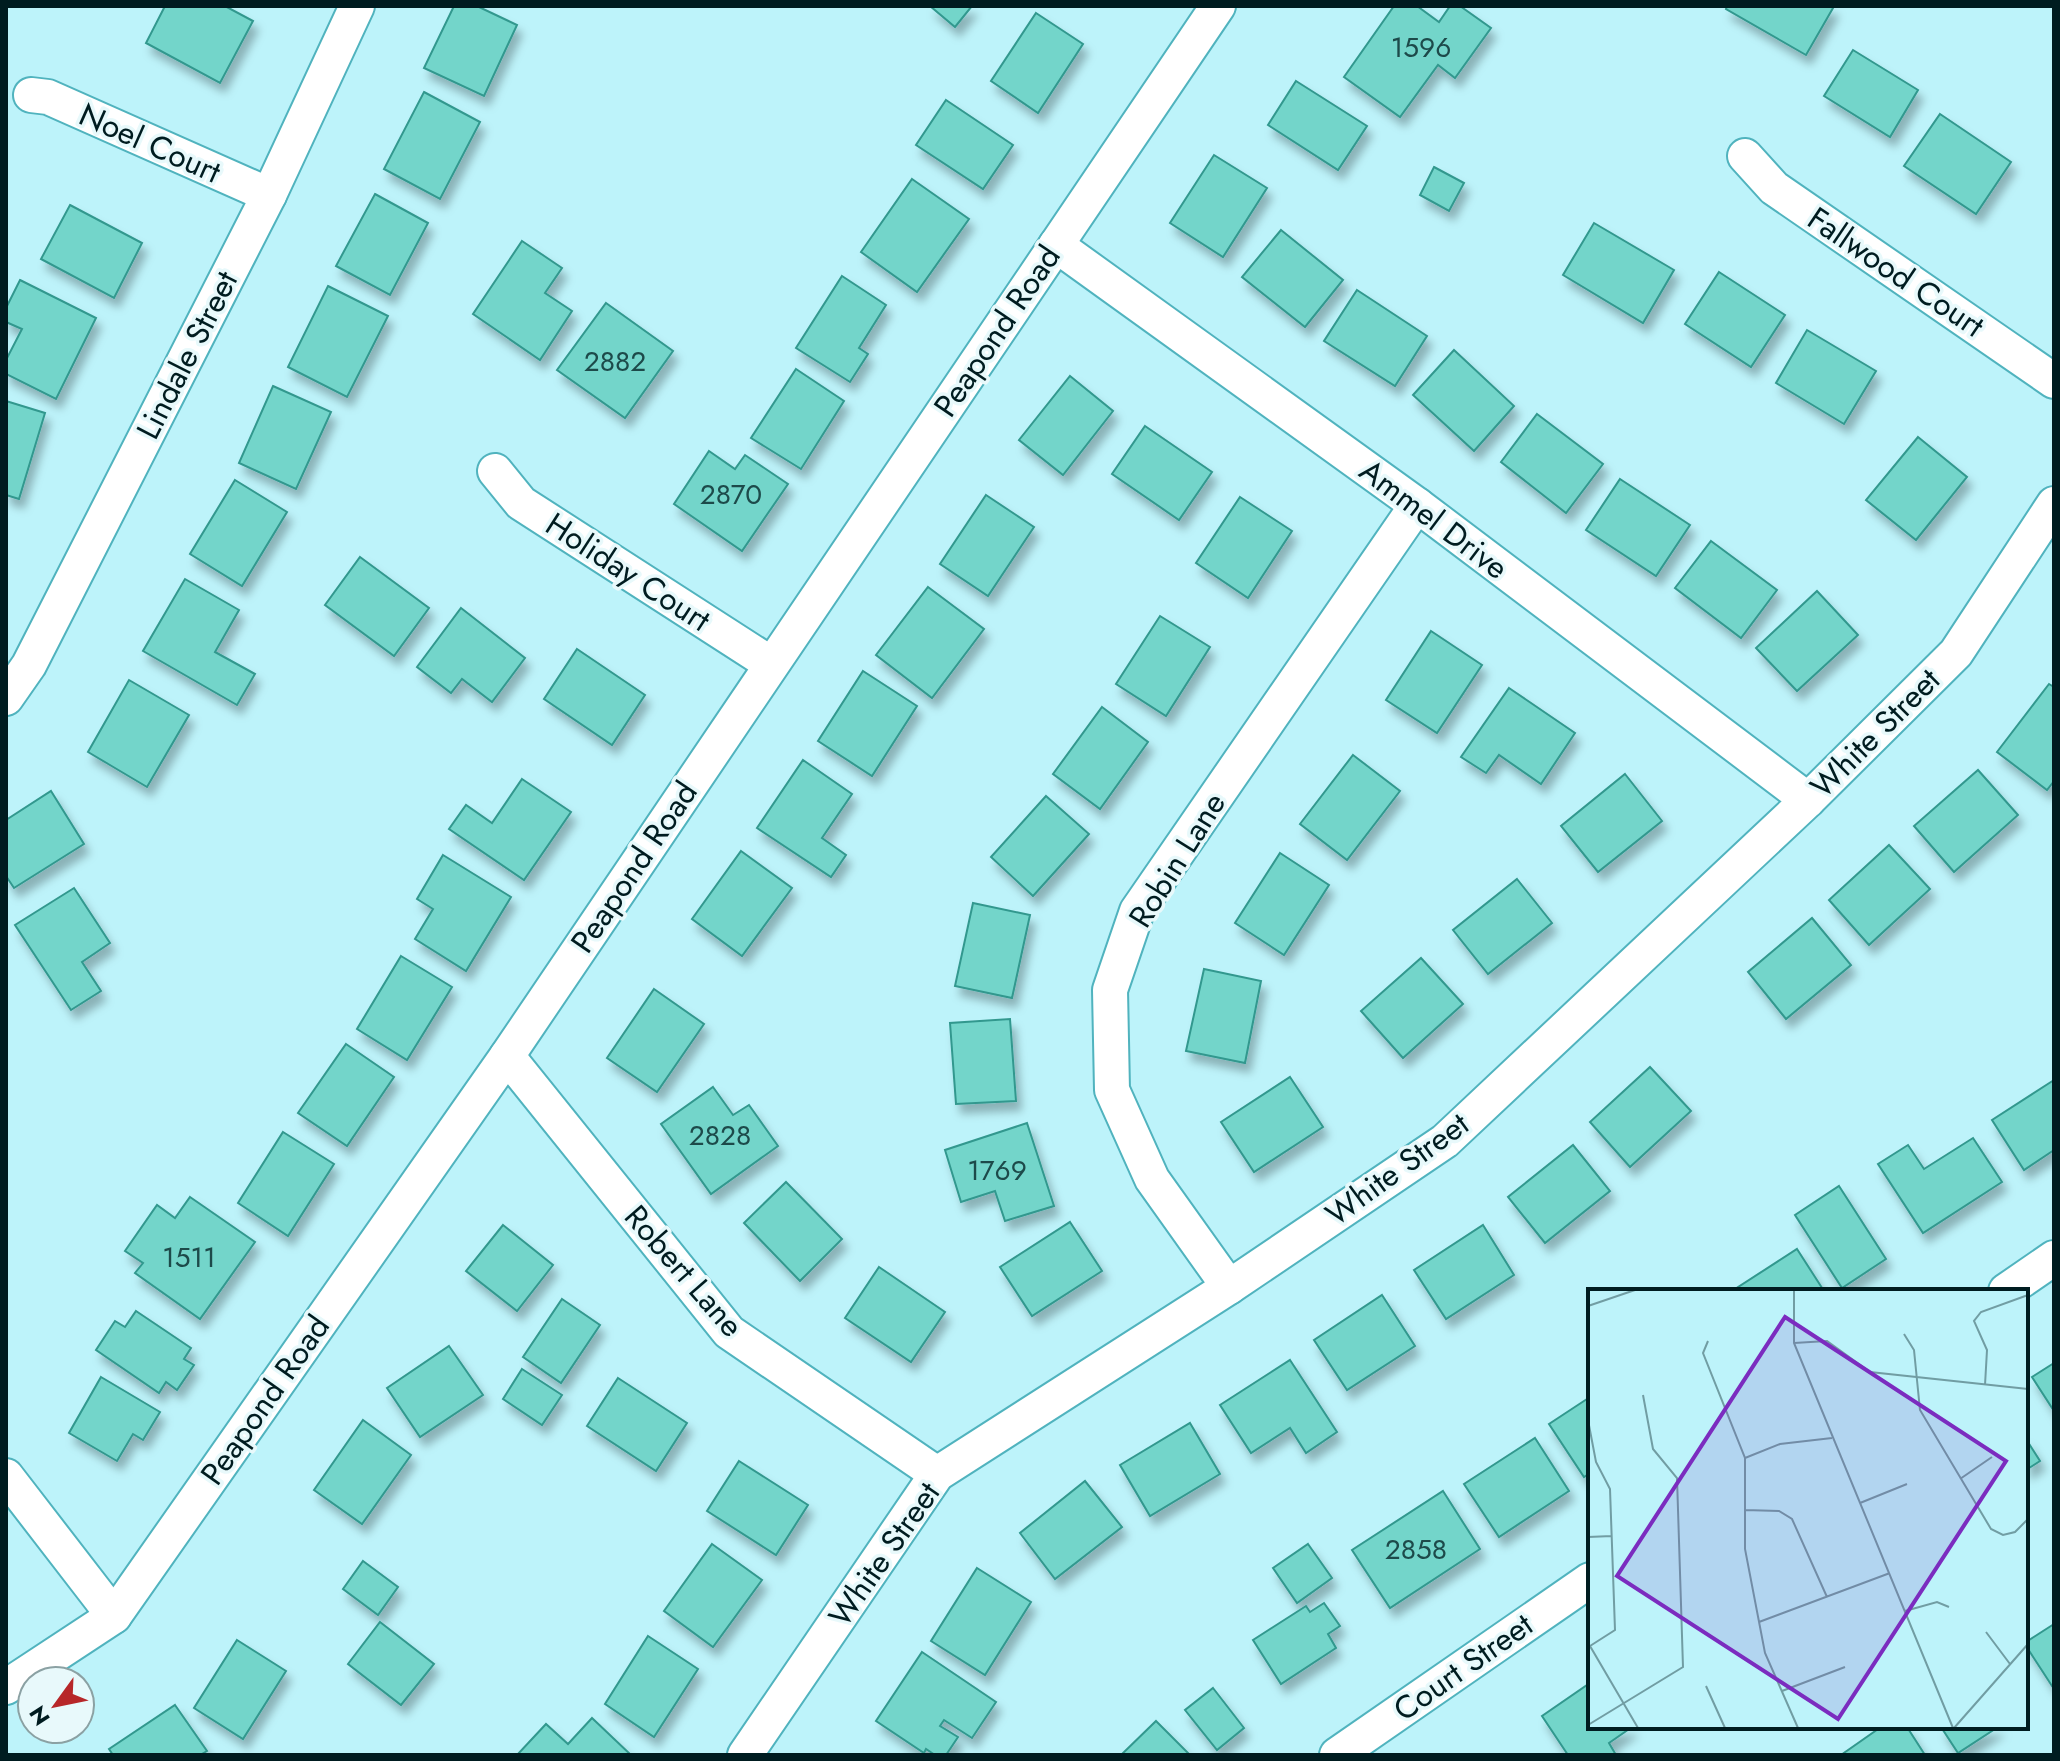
<svg xmlns="http://www.w3.org/2000/svg" width="2060" height="1761" viewBox="0 0 2060 1761" font-family="Jost,sans-serif">
<style>
.building{fill:#73d5ca;stroke:#32988e;stroke-width:2;filter:url(#shadow)}
.lines{fill:none;stroke-linecap:round;stroke-linejoin:round}
.minor-casing{stroke:#50b3be;stroke-width:38}
.minor{stroke:#fff;stroke-width:34}
.labels{text-anchor:middle;stroke-width:7;stroke-linejoin:round;paint-order:stroke}
.number-label{font-size:28px;fill:#1d4a4a}
.street-label{font-size:32px;fill:#001c20;stroke:#e8f9fb}
.inset-road{fill:none;stroke:#719da3;stroke-width:2}
.view{fill:#7b2cbf;fill-opacity:0.15;stroke:#7b2cbf;stroke-width:4}
.inset-edge{fill:none;stroke:#001c20;stroke-width:4}
</style>
<defs>
<filter id="shadow"><feDropShadow dx="5" dy="9" stdDeviation="4" flood-color="#0004"/></filter>
</defs>
<rect width="100%" height="100%" fill="#bdf3fa"/>
<g class="building">
<polygon points="165,6 225,6 253,21 220,83 146,43"/>
<polygon points="454,6 477,6 517,25 484,96 424,68"/>
<polygon points="930,6 972,6 955,27"/>
<polygon points="1394,6 1417,6 1439,22 1450,6 1460,6 1491,28 1455,78 1438,65 1400,117 1344,77"/>
<polygon points="1727,6 1830,6 1833,8 1806,55 1726,9"/>
<polygon points="1036,13 1083,44 1038,113 991,81"/>
<polygon points="1853,50 1918,90 1890,137 1824,96"/>
<polygon points="1296,81 1367,126 1338,170 1268,125"/>
<polygon points="424,92 480,122 440,199 384,169"/>
<polygon points="946,100 1013,145 983,189 916,145"/>
<polygon points="1940,114 2011,162 1976,214 1904,166"/>
<polygon points="1214,155 1267,188 1223,257 1170,223"/>
<polygon points="1434,167 1464,183 1449,211 1420,195"/>
<polygon points="912,179 969,219 917,292 861,252"/>
<polygon points="375,194 428,223 390,295 336,266"/>
<polygon points="70,205 142,243 114,298 41,259"/>
<polygon points="1594,223 1674,270 1643,323 1563,275"/>
<polygon points="1281,230 1343,280 1305,327 1242,277"/>
<polygon points="522,241 562,268 545,293 572,311 540,360 473,314"/>
<polygon points="1719,272 1785,315 1751,367 1685,324"/>
<polygon points="842,276 886,305 859,348 868,354 850,382 796,348"/>
<polygon points="20,280 96,318 56,399 6,374 6,360 22,329 6,322 6,308"/>
<polygon points="328,286 388,316 347,397 288,367"/>
<polygon points="1357,290 1427,336 1395,386 1324,341"/>
<polygon points="606,303 673,351 625,418 557,370"/>
<polygon points="1807,330 1876,371 1844,424 1776,383"/>
<polygon points="1454,350 1514,406 1474,451 1413,395"/>
<polygon points="796,369 844,401 801,469 751,438"/>
<polygon points="1070,376 1113,411 1063,475 1019,440"/>
<polygon points="273,386 331,412 296,489 239,463"/>
<polygon points="6,401 45,413 19,499 6,495"/>
<polygon points="1537,414 1603,464 1566,513 1501,462"/>
<polygon points="1145,426 1212,472 1179,520 1112,474"/>
<polygon points="1918,437 1967,477 1916,540 1866,500"/>
<polygon points="709,451 735,469 745,455 788,484 742,551 674,504"/>
<polygon points="1620,479 1690,525 1656,576 1586,530"/>
<polygon points="235,480 287,512 242,586 190,554"/>
<polygon points="986,495 1034,527 988,596 940,564"/>
<polygon points="1240,497 1292,531 1248,598 1196,563"/>
<polygon points="1711,541 1777,590 1741,638 1675,588"/>
<polygon points="360,557 429,608 394,656 325,605"/>
<polygon points="185,579 239,610 215,652 255,674 237,705 143,651"/>
<polygon points="928,587 984,629 932,698 876,655"/>
<polygon points="1817,591 1858,635 1797,691 1756,648"/>
<polygon points="461,608 525,658 492,702 462,679 451,693 417,667"/>
<polygon points="1160,616 1210,647 1166,716 1116,684"/>
<polygon points="1431,631 1482,665 1437,733 1386,700"/>
<polygon points="577,649 645,695 612,745 544,699"/>
<polygon points="863,671 917,706 872,776 818,741"/>
<polygon points="129,680 189,715 147,787 88,752"/>
<polygon points="2049,684 2054,687 2054,781 2047,790 1997,752"/>
<polygon points="1509,688 1575,733 1541,784 1499,755 1486,773 1461,757"/>
<polygon points="1102,707 1148,742 1100,809 1053,774"/>
<polygon points="1353,755 1400,791 1347,860 1300,824"/>
<polygon points="803,760 852,794 822,838 846,855 831,877 757,828"/>
<polygon points="1978,770 2018,815 1954,872 1914,826"/>
<polygon points="1625,774 1662,821 1598,872 1561,826"/>
<polygon points="522,779 571,812 524,880 449,829 466,805 492,823"/>
<polygon points="51,791 84,844 14,888 6,876 6,820"/>
<polygon points="1046,796 1089,834 1033,896 991,857"/>
<polygon points="1889,845 1930,889 1869,945 1829,900"/>
<polygon points="741,851 792,888 742,956 692,919"/>
<polygon points="1280,853 1329,885 1284,955 1235,923"/>
<polygon points="443,855 511,897 466,971 415,939 433,909 417,899"/>
<polygon points="1517,879 1552,923 1488,974 1453,930"/>
<polygon points="74,888 110,943 82,962 101,991 71,1010 15,925"/>
<polygon points="973,903 1030,915 1012,998 955,986"/>
<polygon points="1812,918 1851,965 1786,1019 1748,972"/>
<polygon points="401,956 452,987 407,1060 357,1029"/>
<polygon points="1421,958 1463,1004 1403,1058 1361,1011"/>
<polygon points="1204,969 1261,981 1245,1063 1186,1051"/>
<polygon points="654,989 704,1024 657,1092 607,1058"/>
<polygon points="1010,1019 1016,1101 956,1104 950,1023"/>
<polygon points="346,1044 394,1077 347,1146 298,1113"/>
<polygon points="1650,1067 1691,1111 1630,1167 1590,1122"/>
<polygon points="1290,1077 1323,1127 1254,1172 1221,1122"/>
<polygon points="2054,1080 2054,1150 2024,1170 1992,1120"/>
<polygon points="713,1087 733,1115 749,1105 778,1146 711,1194 661,1124"/>
<polygon points="1027,1123 1054,1206 1005,1221 995,1191 961,1202 945,1150"/>
<polygon points="283,1132 334,1164 288,1236 238,1203"/>
<polygon points="1973,1138 2002,1182 1923,1233 1878,1164 1908,1145 1924,1169"/>
<polygon points="1573,1145 1610,1191 1545,1243 1508,1197"/>
<polygon points="786,1182 842,1239 800,1281 744,1223"/>
<polygon points="1839,1186 1886,1259 1842,1288 1795,1215"/>
<polygon points="190,1197 255,1242 200,1319 135,1273 143,1263 125,1251 157,1205 175,1218"/>
<polygon points="1070,1222 1102,1271 1032,1316 1000,1267"/>
<polygon points="503,1225 553,1265 517,1311 466,1271"/>
<polygon points="1483,1225 1514,1275 1446,1319 1414,1270"/>
<polygon points="1797,1249 1824,1291 1732,1291"/>
<polygon points="879,1267 945,1312 911,1362 845,1318"/>
<polygon points="1382,1295 1415,1346 1347,1390 1314,1340"/>
<polygon points="562,1299 600,1325 561,1383 523,1357"/>
<polygon points="136,1311 191,1348 184,1359 194,1365 177,1390 166,1382 159,1393 96,1350 115,1321 125,1327"/>
<polygon points="449,1346 483,1395 420,1437 387,1388"/>
<polygon points="1290,1360 1337,1432 1306,1453 1290,1428 1251,1453 1220,1405"/>
<polygon points="2054,1363 2054,1411 2032,1377"/>
<polygon points="522,1369 562,1395 542,1425 503,1399"/>
<polygon points="101,1377 160,1412 143,1440 133,1434 117,1461 69,1433"/>
<polygon points="618,1378 687,1423 656,1471 587,1426"/>
<polygon points="1590,1397 1590,1473 1584,1477 1549,1424"/>
<polygon points="363,1420 411,1455 362,1524 314,1490"/>
<polygon points="1190,1423 1220,1474 1150,1516 1120,1465"/>
<polygon points="1535,1438 1569,1491 1499,1537 1464,1484"/>
<polygon points="2026,1439 2040,1461 2026,1470"/>
<polygon points="739,1461 808,1505 776,1555 707,1511"/>
<polygon points="1085,1481 1122,1527 1055,1579 1020,1533"/>
<polygon points="1443,1491 1480,1549 1390,1608 1352,1550"/>
<polygon points="712,1544 762,1580 713,1647 664,1611"/>
<polygon points="1308,1544 1332,1578 1297,1603 1273,1568"/>
<polygon points="363,1561 398,1587 378,1615 343,1589"/>
<polygon points="977,1568 1031,1602 985,1675 931,1641"/>
<polygon points="1324,1603 1340,1626 1328,1634 1336,1648 1281,1684 1253,1640 1306,1606 1310,1612"/>
<polygon points="380,1622 434,1664 401,1705 348,1664"/>
<polygon points="2054,1624 2054,1684 2052,1686 2026,1646 2026,1642"/>
<polygon points="648,1636 698,1669 654,1737 605,1704"/>
<polygon points="237,1640 286,1671 243,1739 194,1708"/>
<polygon points="922,1652 996,1702 972,1738 944,1720 940,1726 958,1737 946,1755 935,1755 926,1749 924,1753 876,1721"/>
<polygon points="1590,1683 1590,1727 1632,1727 1609,1743 1616,1755 1568,1755 1542,1716"/>
<polygon points="1213,1688 1244,1728 1217,1750 1185,1710"/>
<polygon points="175,1705 207,1751 200,1755 113,1755 109,1749"/>
<polygon points="592,1718 631,1755 517,1755 546,1724 568,1744"/>
<polygon points="1156,1721 1190,1755 1121,1755"/>
<polygon points="1881,1727 1907,1727 1925,1755 1841,1755"/>
<polygon points="1941,1727 1998,1727 1958,1753"/>
</g>
<g class="lines">
<defs>
<g id="minor">
<polyline points="31,95 48,97 269,195"/>
<polyline points="1745,156 1774,188 2054,381"/>
<polyline points="1056,245 1417,505 1808,800"/>
<polyline points="495,471 521,503 771,664"/>
<polyline points="6,698 29,665 269,195 357,6"/>
<polyline points="507,1056 729,1332 937,1474"/>
<polyline points="1229,1287 1152,1179 1112,1090 1110,990 1137,911 1417,505"/>
<polyline points="2006,1291 2054,1258"/>
<polyline points="6,1476 114,1616"/>
<polyline points="6,1687 114,1616 507,1056 1218,6"/>
<polyline points="745,1755 937,1474 1229,1287 1445,1141 1808,800 1956,653 2054,504"/>
<polyline points="1337,1755 1590,1580"/>
</g>
</defs>
<use href="#minor" class="minor-casing"/>
<use href="#minor" class="minor"/>
</g>
<g class="labels">
<g class="number-label">
<text x="1421" y="57">1596</text>
<text x="615" y="371">2882</text>
<text x="731" y="504">2870</text>
<text x="720" y="1145">2828</text>
<text x="997" y="1180">1769</text>
<text x="189" y="1267">1511</text>
<text x="1416" y="1559">2858</text>
</g>
<g class="street-label">
<text transform="translate(150 143) rotate(24)" y="11">Noel Court</text>
<text transform="translate(1896 272) rotate(34)" y="11">Fallwood Court</text>
<text transform="translate(997 331) rotate(-56)" y="11">Peapond Road</text>
<text transform="translate(187 355) rotate(-63)" y="11">Lindale Street</text>
<text transform="translate(1434 519) rotate(37)" y="11">Ammel Drive</text>
<text transform="translate(628 572) rotate(33)" y="11">Holiday Court</text>
<text transform="translate(1875 733) rotate(-45)" y="11">White Street</text>
<text transform="translate(1177 860) rotate(-58)" y="11">Robin Lane</text>
<text transform="translate(634 867) rotate(-56)" y="11">Peapond Road</text>
<text transform="translate(1397 1169) rotate(-36)" y="11">White Street</text>
<text transform="translate(684 1271) rotate(49)" y="11">Robert Lane</text>
<text transform="translate(265 1400) rotate(-55)" y="11">Peapond Road</text>
<text transform="translate(884 1554) rotate(-55)" y="11">White Street</text>
<text transform="translate(1463 1667) rotate(-35)" y="11">Court Street</text>
</g>
</g>
<g transform="translate(1588 1289)">
<rect width="440" height="440" fill="#bdf3fa"/>
<path class="inset-road" d="M 206,1 L 206,54 L 365,439M 0,17 L 47,1M 316,45 L 326,61 L 332,121 L 403,240 L 415,246 L 427,243 L 440,230M 120,52 L 115,64 L 157,169 L 157,260 L 177,364 L 210,439M 206,54 L 239,52 L 282,83 L 440,100M 397,96 L 399,61 L 386,32 L 393,23 L 440,6M 0,131 L 8,173 L 22,200 L 27,341 L 2,357 L 50,439M 157,169 L 192,155 L 244,149M 372,190 L 404,168M 272,214 L 319,195M 157,221 L 191,222 L 204,230 L 239,308M 0,248 L 24,247M 317,322 L 349,313 L 361,318M 171,333 L 302,284M 398,343 L 422,375M 118,397 L 137,439M 194,402 L 257,378M 0,436 L 95,378 L 89,189 L 65,160 L 55,106M 366,439 L 440,355"/>
<path class="view" d="M 197,28 L 418,172 L 250,430 L 29,287 Z"/>
<rect width="440" height="440" class="inset-edge"/>
</g>
<rect width="2060" height="1761" fill="none" stroke="#001c20" stroke-width="16"/>
<g transform="translate(56 1705) rotate(237)"><circle r="38" fill="#e8f9fb" stroke="#8ba1a3" stroke-width="2"/>
<path d="M0-6L14 30L0 20L-14 30Z" fill="#b72729"/>
<text y="-12" font-size="22" font-weight="bold" text-anchor="middle" fill="#001c20">N</text>
</g>
</svg>
